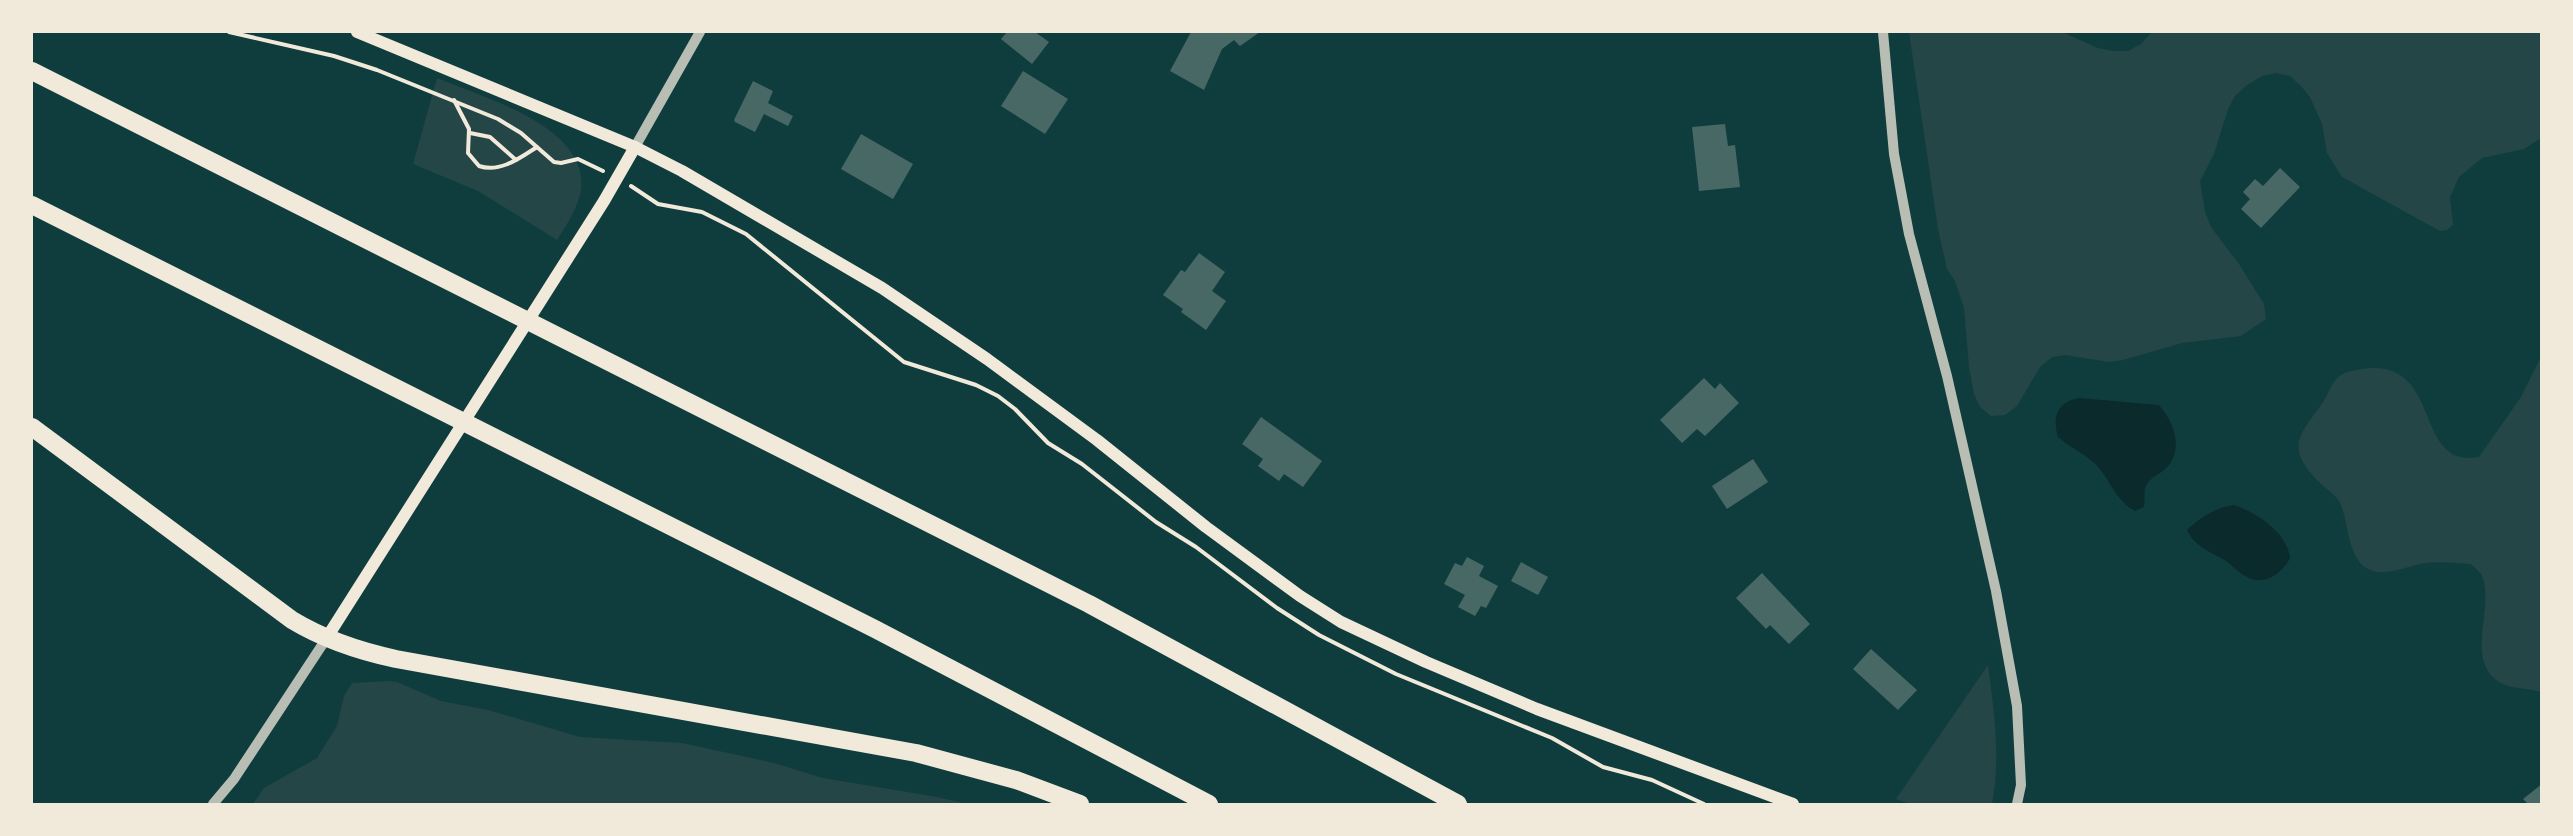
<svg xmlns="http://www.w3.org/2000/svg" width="2573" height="836" viewBox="0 0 2573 836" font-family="'Roboto Serif',serif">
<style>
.green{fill:#244646}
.water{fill:#0a2a2b}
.building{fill:#486865}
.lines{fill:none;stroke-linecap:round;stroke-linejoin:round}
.path{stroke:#f1e9da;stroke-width:4}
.tertiary{stroke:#b8beb3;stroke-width:10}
.secondary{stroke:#f1e9da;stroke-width:12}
.motorway{stroke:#f1e9da;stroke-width:18}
</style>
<rect width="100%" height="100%" fill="#0f3d3e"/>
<g class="green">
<polygon points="1909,32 2062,32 2098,48 2113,51 2128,51 2141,44 2152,32 2541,32 2541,138 2524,149 2482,158 2459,177 2450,197 2453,225 2447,230 2440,231 2342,177 2327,153 2322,124 2310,97 2301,86 2290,76 2276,73 2262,76 2247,85 2235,96 2228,109 2214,154 2200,181 2205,212 2211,227 2239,264 2264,304 2266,319 2241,336 2182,343 2123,360 2109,362 2065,355 2052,357 2040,367 2017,406 2005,415 1991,416 1980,407 1974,394 1969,367 1964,308 1955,281 1947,269 1938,229"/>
<path d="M 437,78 C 482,97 589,126 581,190 C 578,208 567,224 557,240 L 478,191 L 413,164 Z"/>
<path d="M 2541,357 L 2541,692 C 2529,688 2512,689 2501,683 C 2462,661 2497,605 2481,574 C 2479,571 2474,567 2471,564 C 2457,563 2440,561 2426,563 C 2409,565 2384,578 2368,569 C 2347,558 2349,522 2340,503 C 2335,494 2325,488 2318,481 C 2283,446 2302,433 2323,402 C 2331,390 2332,377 2348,372 C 2448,344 2408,470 2479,457 L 2521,397 Z"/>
<path d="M 1988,665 C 1994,712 2001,757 1992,804 L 1910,804 L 1896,799 Z"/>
<polygon points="390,681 397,682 441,701 488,710 580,737 682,743 774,763 823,778 937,797 968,804 253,804 264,788 317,758 337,726 344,696 352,683"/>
</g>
<g class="water">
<path d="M 2079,398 L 2159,405 C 2173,421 2183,446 2169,465 C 2163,474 2149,476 2145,488 C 2144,493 2145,501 2144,507 L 2135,511 C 2114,500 2110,477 2093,462 C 2082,452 2069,447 2058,437 C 2052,417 2057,402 2079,398 Z"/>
<path d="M 2234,505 C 2257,513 2287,532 2290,558 C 2283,572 2266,586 2249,578 C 2240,574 2234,567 2226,561 C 2211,552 2195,547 2187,530 C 2199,518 2217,507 2234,505 Z"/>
</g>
<g class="building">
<polygon points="1007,32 1035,32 1049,42 1032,64 1001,39"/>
<polygon points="1191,32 1260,32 1240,46 1234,40 1222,49 1204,90 1170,71"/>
<polygon points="1023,71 1068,99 1045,134 1001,106"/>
<polygon points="753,81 773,91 768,103 793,116 788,126 764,114 755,132 735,122 734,120"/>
<polygon points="1725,124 1728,146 1735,145 1740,187 1699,191 1692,127"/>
<polygon points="861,134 913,164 893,199 841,169"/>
<polygon points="2280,168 2300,187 2261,228 2241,209 2250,199 2243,192 2255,179 2263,186"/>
<polygon points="1199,253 1225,272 1212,291 1226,301 1206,330 1181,312 1183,309 1163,295 1181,270 1185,272"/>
<polygon points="1704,378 1715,389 1720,383 1739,403 1705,436 1697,429 1682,443 1660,420"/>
<polygon points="1261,417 1322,461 1303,487 1284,474 1279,481 1258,466 1263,459 1242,444"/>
<polygon points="1753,459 1768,482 1727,509 1712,486"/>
<polygon points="1467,557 1484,566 1479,576 1498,586 1486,608 1481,606 1475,616 1458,607 1465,595 1444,584 1455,563 1462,566"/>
<polygon points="1521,562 1548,577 1538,595 1511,581"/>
<polygon points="1762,573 1810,624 1789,644 1770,625 1766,629 1736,598"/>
<polygon points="1871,649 1917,690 1898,710 1853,669"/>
<polygon points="2542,784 2542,804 2528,804 2523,799"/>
</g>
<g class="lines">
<g class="path">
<polyline points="229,32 334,56 377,70 498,119 521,133 554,162 561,163 578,159 603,171"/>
<path d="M 454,100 L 469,129 L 468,153 L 479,166 C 500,173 520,158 537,147"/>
<polyline points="470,133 490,137 516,160"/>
<polyline points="631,186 658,204 702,212 746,234 904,362 976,385 998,396 1015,409 1048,443 1082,464 1156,522 1196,547 1277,608 1319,635 1396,674 1552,738 1603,767 1652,780 1704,804"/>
</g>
<g class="tertiary">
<polyline points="1883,32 1894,154 1909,234 1947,376 1996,591 2017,706 2021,785 2017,804"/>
<polyline points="635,147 700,32"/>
<polyline points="213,804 234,779 326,639"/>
</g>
<g class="secondary">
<polyline points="357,32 635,147 682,171 882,288 987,359 1097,440 1206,527 1300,596 1341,622 1426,662 1537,709 1793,804"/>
<polyline points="326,639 604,201 635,147"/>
</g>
<g class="motorway">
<polyline points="32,71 1089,604 1458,804"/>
<polyline points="32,205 875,629 1209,804"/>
<path d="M 32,427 L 292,620 C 325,640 359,651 396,659 L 916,753 L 1016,780 L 1080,804"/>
</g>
</g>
<rect width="2573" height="836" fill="none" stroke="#f1e9da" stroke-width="66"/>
</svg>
